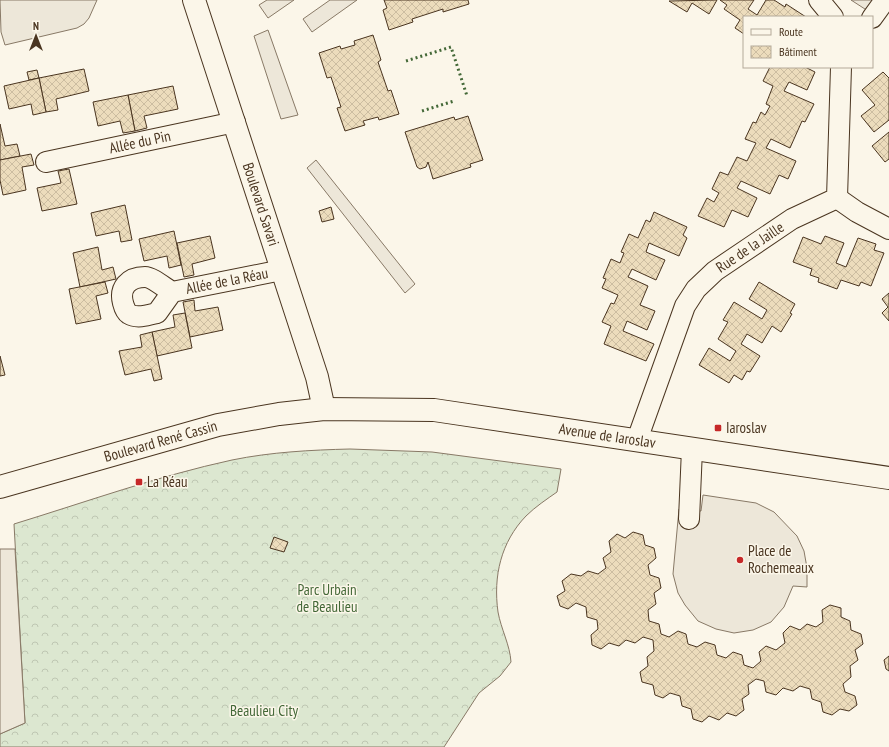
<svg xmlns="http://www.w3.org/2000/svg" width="889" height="747" viewBox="0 0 889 747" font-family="'PT Sans Narrow',sans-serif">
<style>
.forest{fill:url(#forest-crowns);stroke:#887966}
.parking{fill:#ede7d9;stroke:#887966}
.building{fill:url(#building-cross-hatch);stroke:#4a3520}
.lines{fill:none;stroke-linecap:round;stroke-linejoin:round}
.street-casing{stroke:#4a3520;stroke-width:22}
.secondary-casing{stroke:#4a3520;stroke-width:24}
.street{stroke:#fbf6e9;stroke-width:20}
.secondary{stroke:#fbf6e9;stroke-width:22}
.hedge{stroke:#436837;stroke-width:3;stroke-dasharray:2 3;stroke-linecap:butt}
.poi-dot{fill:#c62828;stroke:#fbf6e9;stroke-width:1.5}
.labels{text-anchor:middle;stroke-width:3;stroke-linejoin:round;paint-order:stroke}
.street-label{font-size:15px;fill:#4a3520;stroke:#fbf6e9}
.poi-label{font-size:15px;fill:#4a3520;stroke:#fbf6e9;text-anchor:start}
.park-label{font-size:15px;fill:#436837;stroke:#fbf6e9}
</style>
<defs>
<pattern id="forest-crowns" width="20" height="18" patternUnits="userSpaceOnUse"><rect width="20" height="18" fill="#dce7d0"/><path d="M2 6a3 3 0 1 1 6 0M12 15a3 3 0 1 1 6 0" fill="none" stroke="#bec7b2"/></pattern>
<pattern id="building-cross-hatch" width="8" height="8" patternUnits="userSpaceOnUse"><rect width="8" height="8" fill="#ecdcbc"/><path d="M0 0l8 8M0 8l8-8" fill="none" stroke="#ccbda1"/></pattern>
</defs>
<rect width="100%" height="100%" fill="#fbf6e9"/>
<path class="forest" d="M 350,449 L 432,452 L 561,469 L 557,492 C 547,499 535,507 526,516 C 501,542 493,576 498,612 C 501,629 510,645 511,662 L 500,676 L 479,693 L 444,747 L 0,747 L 0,734 L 25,723 L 14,524 C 86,502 158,476 232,460 C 271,452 311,450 350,449 Z"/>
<g class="parking">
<polygon points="0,0 97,0 89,18 84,24 77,28 5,45 1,32"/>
<polygon points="267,0 294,0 268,18 259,5"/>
<polygon points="330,0 357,0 312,32 303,19"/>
<polygon points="851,0 875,0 868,11"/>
<polygon points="268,30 298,115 281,119 254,36"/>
<polygon points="316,160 415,284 405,293 307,168"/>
<polygon points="703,495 756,503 774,512 797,536 804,551 807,568 807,587 793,586 784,607 771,622 753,630 734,633 716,629 698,621 685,605 678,593 673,574 679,509 701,511"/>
<polygon points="0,549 15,549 25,723 0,734"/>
</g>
<g class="building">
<polygon points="384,0 468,0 469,4 443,12 443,9 412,19 413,22 389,30 383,10 387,8"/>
<polygon points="717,0 709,14 692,3 687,12 669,1"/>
<polygon points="720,0 754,0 748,9 757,15 766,0 774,0 785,7 786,4 806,17 744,17 744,34 735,28 740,20 724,9 727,5"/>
<polygon points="373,35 381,60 378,62 388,91 391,90 399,114 379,120 378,117 363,121 365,125 345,131 337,108 341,107 331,77 327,78 319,53 340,46 341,49 355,45 354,41"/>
<polygon points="770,67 805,67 815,72 807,90 789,82 784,91 814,104 805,122 802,121 790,148 771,139 766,148 796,161 788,179 779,175 770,194 741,181 737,188 757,198 748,217 732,210 724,227 698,216 707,198 714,202 719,193 712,189 720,172 728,175 737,157 747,161 756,143 745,139 753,122 756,123 761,112 765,115 770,106 766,104 773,86 763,81"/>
<polygon points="84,69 89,91 56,99 58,110 46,112 39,78"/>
<polygon points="37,70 39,78 29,80 27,72"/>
<polygon points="883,72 889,78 889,120 874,132 861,116 875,105 862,90"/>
<polygon points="39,78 46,112 33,115 31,104 9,109 4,86"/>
<polygon points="173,86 178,109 144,116 147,128 135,131 128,95"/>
<polygon points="128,95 135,131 123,133 120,121 98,126 93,102"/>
<polygon points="468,116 483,160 470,164 471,167 433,179 428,162 426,167 420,169 417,167 405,132 454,117 455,120"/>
<polygon points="0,124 5,146 17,144 20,156 0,160"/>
<polygon points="889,132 889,159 885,162 872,146"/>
<polygon points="31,154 34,165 22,167 26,190 3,195 0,180 0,160"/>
<polygon points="69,169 77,204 42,211 37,188 61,183 58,171"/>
<polygon points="125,205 132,240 121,242 119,231 96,236 91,213"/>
<polygon points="331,207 334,219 322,222 319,211"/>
<polygon points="654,212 687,227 683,235 687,238 679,256 649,243 646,252 665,260 656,280 632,269 628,277 648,286 640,305 655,311 647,330 627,321 623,331 654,344 646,361 604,344 611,326 602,322 611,303 614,304 618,295 602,288 606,279 603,278 611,259 620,263 624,253 621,252 629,234 638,238 646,220 650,222"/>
<polygon points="174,231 181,265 169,268 167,256 144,261 139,239"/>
<polygon points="210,236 215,258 192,264 194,275 184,277 177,243"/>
<polygon points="825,236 844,243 836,263 846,267 858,238 876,244 874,250 884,253 871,286 861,282 859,286 841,280 837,289 818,282 819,278 810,275 812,269 793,262 803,237 821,244"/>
<polygon points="98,247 102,270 113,267 116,279 80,287 73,253"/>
<polygon points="105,282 108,293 96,296 101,319 76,324 69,289"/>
<polygon points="759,282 795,304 790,313 792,314 781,332 772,326 762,343 747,334 741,344 760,356 750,372 747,371 742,380 734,375 729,383 699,365 709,348 730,361 736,351 718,339 728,322 723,320 734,302 762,319 767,310 749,299"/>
<polygon points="889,293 889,321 882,313 888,307 882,299"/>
<polygon points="194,300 195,311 218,307 223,330 190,337 183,302"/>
<polygon points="185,313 192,348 157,356 152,332 175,327 173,315"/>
<polygon points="152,332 162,379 154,381 151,369 125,375 119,351 142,347 140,335"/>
<polygon points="0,356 5,375 0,376"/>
<polygon points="633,532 643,535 645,545 654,548 656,558 648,565 650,575 659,578 661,588 654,593 656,604 648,610 649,621 659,624 661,634 669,637 678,631 686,634 688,644 697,647 705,642 715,645 717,655 726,658 733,652 742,655 744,665 753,668 761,661 759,652 766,646 776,650 785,643 783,633 790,626 800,630 807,624 816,627 823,622 822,610 830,605 841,608 841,617 850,621 851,630 861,634 863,644 855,650 858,660 850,666 851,677 843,684 845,692 855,696 857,705 849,711 840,709 832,715 823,712 821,702 812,699 810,689 800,686 793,691 783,688 776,695 766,692 764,681 756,679 748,685 749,694 742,699 744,710 736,716 727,713 719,720 709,716 702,722 693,719 691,709 682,706 680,696 670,693 663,698 655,695 653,685 642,682 640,672 648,666 647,657 654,651 653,640 643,637 635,643 626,640 619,646 609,643 601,649 592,645 591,635 598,629 597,620 587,617 586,607 576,603 568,609 560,606 557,596 565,591 562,581 571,574 581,576 588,571 598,574 606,568 603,558 611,552 609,541 617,534 625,538"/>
<polygon points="274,537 288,542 284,552 270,548"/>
<polygon points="889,656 889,671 886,669 884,660"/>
</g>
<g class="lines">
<defs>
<g id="street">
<polyline points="819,0 833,17"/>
<polyline points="872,18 885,0"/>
<path id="s1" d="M 46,162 L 235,122"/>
<polyline points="837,198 857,212 889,229"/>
<path id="s2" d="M 172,292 L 157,313 C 149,315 137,319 129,314 C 126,312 124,307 123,303 C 119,288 128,277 145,277 C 152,277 165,288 172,292 L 282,270"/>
<path id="s3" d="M 637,440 L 685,306 L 696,289 L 715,271 L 792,219 L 837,198 L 841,67"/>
<polyline points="689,519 692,449"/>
</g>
<g id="secondary">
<path id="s4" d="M 194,0 L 317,377 L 324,409"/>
<path id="s5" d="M 0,487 L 218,425 L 279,414 L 324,409 L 434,410 L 889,478"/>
</g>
</defs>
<use href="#street" class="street-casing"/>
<use href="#secondary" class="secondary-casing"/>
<use href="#street" class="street"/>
<use href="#secondary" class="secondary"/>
<g class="hedge">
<polyline points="406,61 451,47 467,96"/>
<polyline points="422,111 454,101"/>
</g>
</g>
<g class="poi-dot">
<rect x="714" y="424" width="8" height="8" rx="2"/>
<rect x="135" y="478" width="8" height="8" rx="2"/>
<circle cx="740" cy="560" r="4"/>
</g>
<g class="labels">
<g class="street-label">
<text dy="5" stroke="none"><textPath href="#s1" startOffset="96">Allée du Pin</textPath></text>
<text dy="5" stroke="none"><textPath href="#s4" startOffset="215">Boulevard Savari</textPath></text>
<text dy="5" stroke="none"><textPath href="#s3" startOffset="231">Rue de la Jaille</textPath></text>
<text dy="5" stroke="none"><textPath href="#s2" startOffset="195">Allée de la Réau</textPath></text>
<text dy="5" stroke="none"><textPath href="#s5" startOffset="619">Avenue de Iaroslav</textPath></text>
<text dy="5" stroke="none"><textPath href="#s5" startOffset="167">Boulevard René Cassin</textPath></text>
</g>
<g class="poi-label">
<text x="726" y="433">Iaroslav</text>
<text x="147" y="487">La Réau</text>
<text x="748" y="556">Place de<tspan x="748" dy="17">Rochemeaux</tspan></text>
</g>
<g class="park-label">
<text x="327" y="595">Parc Urbain<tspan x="327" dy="17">de Beaulieu</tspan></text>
<text x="264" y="716">Beaulieu City</text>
</g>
</g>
<rect x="743" y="16" width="130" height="52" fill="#fbf6e9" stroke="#b4a999"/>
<rect x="751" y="29" width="20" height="6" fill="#fbf6e9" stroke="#b4a999"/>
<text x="779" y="36" font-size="12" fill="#4a3520">Route</text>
<rect x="751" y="46" width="20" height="12" fill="url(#building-cross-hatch)" stroke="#b4a999"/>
<text x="779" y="56" font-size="12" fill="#4a3520">Bâtiment</text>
<g transform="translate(36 36)" stroke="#fbf6e9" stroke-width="3" paint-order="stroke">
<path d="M0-3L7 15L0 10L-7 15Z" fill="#4a3520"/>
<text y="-6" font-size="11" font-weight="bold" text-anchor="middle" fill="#4a3520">N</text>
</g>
</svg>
